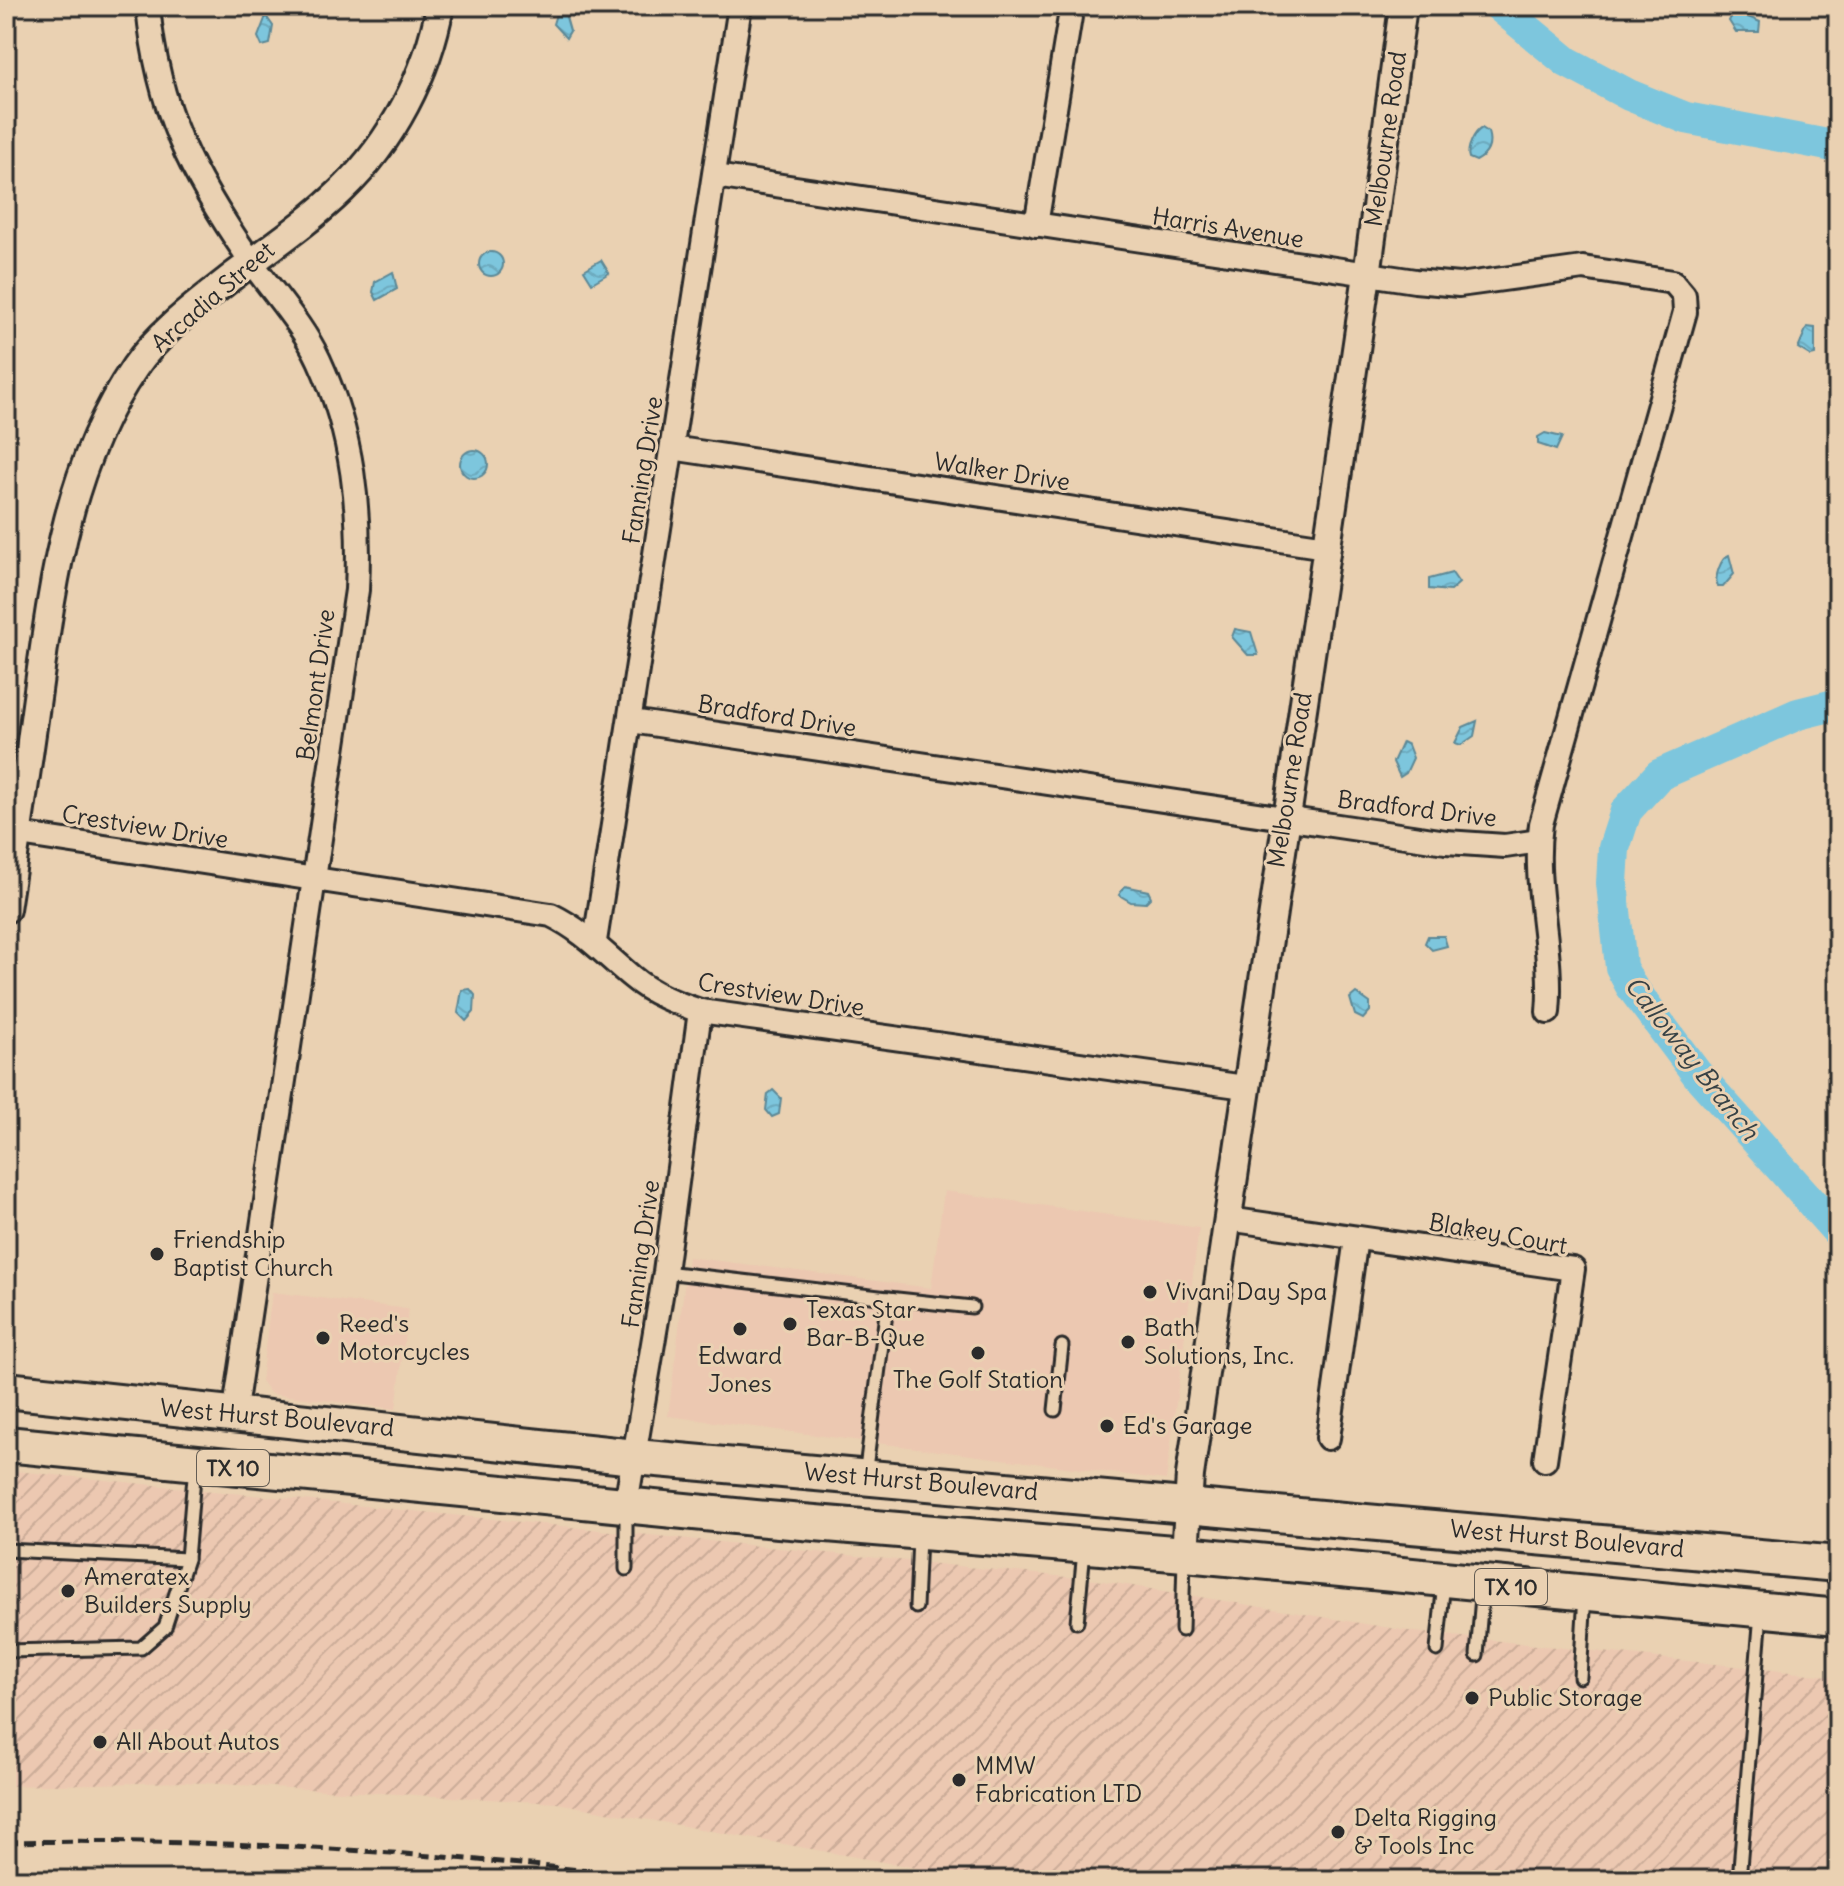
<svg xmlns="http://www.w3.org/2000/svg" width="1844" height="1886" viewBox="0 0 1844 1886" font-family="Delius,sans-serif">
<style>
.built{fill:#ecc8b1}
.industrial{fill:url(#industrial-furrows)}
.water{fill:url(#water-waves);stroke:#5c8896;stroke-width:2}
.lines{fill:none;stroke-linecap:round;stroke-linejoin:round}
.river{stroke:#7dc6dd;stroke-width:32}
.service-casing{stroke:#2b2b2b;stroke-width:17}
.minor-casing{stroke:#2b2b2b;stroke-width:28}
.tertiary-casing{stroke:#2b2b2b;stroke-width:32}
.primary-casing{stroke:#2b2b2b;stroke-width:40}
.service{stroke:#ead1b2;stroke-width:11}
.minor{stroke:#ead1b2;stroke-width:22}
.tertiary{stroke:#ead1b2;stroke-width:26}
.primary{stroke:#ead1b2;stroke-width:34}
.rail{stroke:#2b2b2b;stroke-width:5;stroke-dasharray:12 6;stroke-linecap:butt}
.poi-dot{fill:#2b2b2b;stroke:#ead1b2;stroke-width:3}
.labels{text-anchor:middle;stroke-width:6;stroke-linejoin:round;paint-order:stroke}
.shield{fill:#ead1b2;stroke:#645d54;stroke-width:2}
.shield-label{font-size:22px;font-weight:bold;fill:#2b2b2b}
.street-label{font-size:24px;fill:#2b2b2b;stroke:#ead1b2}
.poi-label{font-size:24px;fill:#2b2b2b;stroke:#ead1b2;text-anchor:start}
.water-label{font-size:26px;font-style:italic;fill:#374246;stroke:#ead1b2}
</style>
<defs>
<pattern id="industrial-furrows" width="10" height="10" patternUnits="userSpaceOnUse" patternTransform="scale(2)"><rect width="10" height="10" fill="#ecc8b1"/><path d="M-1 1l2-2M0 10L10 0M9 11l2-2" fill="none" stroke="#cbac98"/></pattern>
<pattern id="water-waves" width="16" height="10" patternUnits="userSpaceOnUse" patternTransform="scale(2)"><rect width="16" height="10" fill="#7dc6dd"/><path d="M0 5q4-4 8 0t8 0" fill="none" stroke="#6caabe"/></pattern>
</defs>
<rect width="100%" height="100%" fill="#ead1b2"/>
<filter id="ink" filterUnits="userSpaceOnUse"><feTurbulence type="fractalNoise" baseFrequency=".0125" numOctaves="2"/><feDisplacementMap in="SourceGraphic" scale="16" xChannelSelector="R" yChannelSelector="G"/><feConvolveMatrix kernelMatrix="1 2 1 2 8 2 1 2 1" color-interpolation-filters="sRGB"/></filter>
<g filter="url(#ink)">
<g class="built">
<polygon points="944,1191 1199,1228 1166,1480 668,1416 688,1257 931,1288"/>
<polygon points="272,1292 408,1309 396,1409 271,1394 261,1381"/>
</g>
<polygon class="industrial" points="6,1470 1096,1580 1415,1632 1838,1677 1838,1880 982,1880 557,1803 185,1782 6,1786"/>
<g class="water">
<polygon points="564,10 570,31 566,38 553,24 557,11"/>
<polygon points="1734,11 1760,22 1759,32 1736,32 1729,21"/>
<polygon points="266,16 273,26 270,44 262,46 258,37"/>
<path d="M 1482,128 L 1488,132 C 1492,145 1488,155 1476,161 L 1469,158 C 1466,149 1474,132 1482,128 Z"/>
<circle cx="491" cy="264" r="12"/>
<polygon points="601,260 609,273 592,283 584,270"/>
<polygon points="393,272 397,289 377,300 373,292 375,282"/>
<polygon points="1807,327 1815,328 1815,355 1811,356 1798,348"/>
<polygon points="1545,433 1562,437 1556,450 1538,444 1538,437"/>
<circle cx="474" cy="464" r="14"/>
<path d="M 1729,555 L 1734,574 L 1723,587 L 1718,587 C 1713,578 1721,558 1729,555 Z"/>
<polygon points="1452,573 1459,583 1450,591 1429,589 1429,579"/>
<polygon points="1235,629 1251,632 1258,655 1248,655 1232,637"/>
<polygon points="1477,721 1474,736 1461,745 1455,743 1463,727"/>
<polygon points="1402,742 1408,745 1413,758 1406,773 1400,777 1393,762"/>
<polygon points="1125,886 1148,891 1151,897 1145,903 1131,902 1119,895"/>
<polygon points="1428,936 1444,936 1447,946 1432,950 1425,943"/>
<polygon points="470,989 475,995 474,1012 466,1021 458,1013 462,990"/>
<polygon points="1356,993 1370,1003 1370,1011 1363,1019 1355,1015 1350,998"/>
<polygon points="773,1090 781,1098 779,1114 772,1117 766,1110 768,1094"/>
</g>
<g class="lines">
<g class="river">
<polyline points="1499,6 1567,62 1629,95 1686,118 1838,147"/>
<polyline points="1838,704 1798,714 1659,775 1626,811 1614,848 1612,883 1621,967 1631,986 1697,1074 1838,1232"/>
</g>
<defs>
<g id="service">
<polyline points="665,1272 888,1298 865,1476"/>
<polyline points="888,1298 972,1307"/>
<polyline points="1055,1410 1062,1346"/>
<polyline points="6,1550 187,1559"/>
<polyline points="626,1569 626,1508"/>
<polyline points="916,1607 919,1537"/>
<polyline points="1077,1622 1084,1551"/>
<polyline points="1182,1630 1184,1559"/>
<polyline points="1437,1650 1444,1582"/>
<polyline points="6,1651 141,1648 165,1627 187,1559 195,1465"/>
<polyline points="1477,1655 1483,1585"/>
<polyline points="1580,1677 1585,1595"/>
<polyline points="1739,1880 1761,1613"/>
</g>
<g id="minor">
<path d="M 148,6 C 158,112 191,174 250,260 C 273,293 302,324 319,360 C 353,434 361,510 357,590 L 234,1416"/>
<path d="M 715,176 L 1415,281 L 1459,285 L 1583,268 L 1673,282 L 1684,295 L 1685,312 L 1541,824 C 1532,887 1554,949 1548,1012"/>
<polyline points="1036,225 1070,17"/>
<polyline points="672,448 1326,547"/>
<polyline points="631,721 1446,842 1505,846 1539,841"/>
<path d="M 6,832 L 551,915 C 584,931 604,954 632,977 C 652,994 676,1003 700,1011 L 1245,1087"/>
<polyline points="595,941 740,6"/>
<polyline points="1228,1219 1573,1269 1545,1460"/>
<polyline points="1328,1438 1356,1238"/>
<polyline points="626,1504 665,1272 700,1011"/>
</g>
<g id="tertiary">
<path d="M 6,909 C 16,843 26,778 35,712 C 52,591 64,470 135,367 C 160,331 199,303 233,276 C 269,249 309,222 342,190 C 392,142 428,73 440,6"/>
<polyline points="1185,1554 1190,1475 1367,275 1403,6"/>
</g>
<g id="primary">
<polyline points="6,1390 635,1457 1838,1564"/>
<polyline points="6,1444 755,1518 1185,1554 1838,1617"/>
</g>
</defs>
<use href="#service" class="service-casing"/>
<use href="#minor" class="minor-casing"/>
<use href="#tertiary" class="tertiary-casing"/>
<use href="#primary" class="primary-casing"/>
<use href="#service" class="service"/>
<use href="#minor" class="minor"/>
<use href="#tertiary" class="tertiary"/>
<use href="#primary" class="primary"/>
<path class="rail" d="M 6,1842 C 226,1838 447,1853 665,1880"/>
</g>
</g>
<g class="poi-dot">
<circle cx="157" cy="1254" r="8"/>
<circle cx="1150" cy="1292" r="8"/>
<circle cx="790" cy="1324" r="8"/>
<circle cx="740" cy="1329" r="8"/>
<circle cx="323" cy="1338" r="8"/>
<circle cx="1128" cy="1342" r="8"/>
<circle cx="978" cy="1353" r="8"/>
<circle cx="1107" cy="1426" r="8"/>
<circle cx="68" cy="1591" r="8"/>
<circle cx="1472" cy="1698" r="8"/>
<circle cx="100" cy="1742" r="8"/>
<circle cx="959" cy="1780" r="8"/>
<circle cx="1338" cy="1832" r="8"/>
</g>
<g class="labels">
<g class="shield">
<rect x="197" y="1450" width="72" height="36" rx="6"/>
<rect x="1475" y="1569" width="72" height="36" rx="6"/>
</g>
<g class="shield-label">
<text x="233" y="1476">TX 10</text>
<text x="1511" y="1595">TX 10</text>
</g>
<g class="street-label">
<text transform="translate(1386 139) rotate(-82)" y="8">Melbourne Road</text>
<text transform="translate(1228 228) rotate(9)" y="8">Harris Avenue</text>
<text transform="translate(213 297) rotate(-41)" y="8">Arcadia Street</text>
<text transform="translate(643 470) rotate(-81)" y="8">Fanning Drive</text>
<text transform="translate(1002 472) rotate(9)" y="8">Walker Drive</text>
<text transform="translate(316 685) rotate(-82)" y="8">Belmont Drive</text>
<text transform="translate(777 716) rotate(9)" y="8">Bradford Drive</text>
<text transform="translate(1290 780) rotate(-81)" y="8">Melbourne Road</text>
<text transform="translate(1417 809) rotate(7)" y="8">Bradford Drive</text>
<text transform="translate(145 827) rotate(9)" y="8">Crestview Drive</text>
<text transform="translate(781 995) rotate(9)" y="8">Crestview Drive</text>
<text transform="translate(1498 1234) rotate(10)" y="8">Blakey Court</text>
<text transform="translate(641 1254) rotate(-82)" y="8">Fanning Drive</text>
<text transform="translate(277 1418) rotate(5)" y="8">West Hurst Boulevard</text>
<text transform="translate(921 1482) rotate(5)" y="8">West Hurst Boulevard</text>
<text transform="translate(1567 1539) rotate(5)" y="8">West Hurst Boulevard</text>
</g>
<g class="poi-label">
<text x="173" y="1248">Friendship<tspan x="173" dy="28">Baptist Church</tspan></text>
<text x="1166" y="1300">Vivani Day Spa</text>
<text x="806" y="1318">Texas Star<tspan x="806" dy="28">Bar-B-Que</tspan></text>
<text x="339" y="1332">Reed's<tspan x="339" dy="28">Motorcycles</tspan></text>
<text x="1144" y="1336">Bath<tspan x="1144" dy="28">Solutions, Inc.</tspan></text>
<text x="740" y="1364" text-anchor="middle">Edward<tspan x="740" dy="28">Jones</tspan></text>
<text x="978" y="1388" text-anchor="middle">The Golf Station</text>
<text x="1123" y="1434">Ed's Garage</text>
<text x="84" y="1585">Ameratex<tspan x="84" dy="28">Builders Supply</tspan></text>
<text x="1488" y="1706">Public Storage</text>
<text x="116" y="1750">All About Autos</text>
<text x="975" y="1774">MMW<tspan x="975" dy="28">Fabrication LTD</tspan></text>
<text x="1354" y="1826">Delta Rigging<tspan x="1354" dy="28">&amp; Tools Inc</tspan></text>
</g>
<g class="water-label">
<text transform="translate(1692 1058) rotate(52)" y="9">Calloway Branch</text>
</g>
</g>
<rect width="1844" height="1886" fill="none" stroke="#ead1b2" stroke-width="32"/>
<rect x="16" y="16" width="1812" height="1854" fill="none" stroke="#2b2b2b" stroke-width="3" filter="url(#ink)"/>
</svg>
